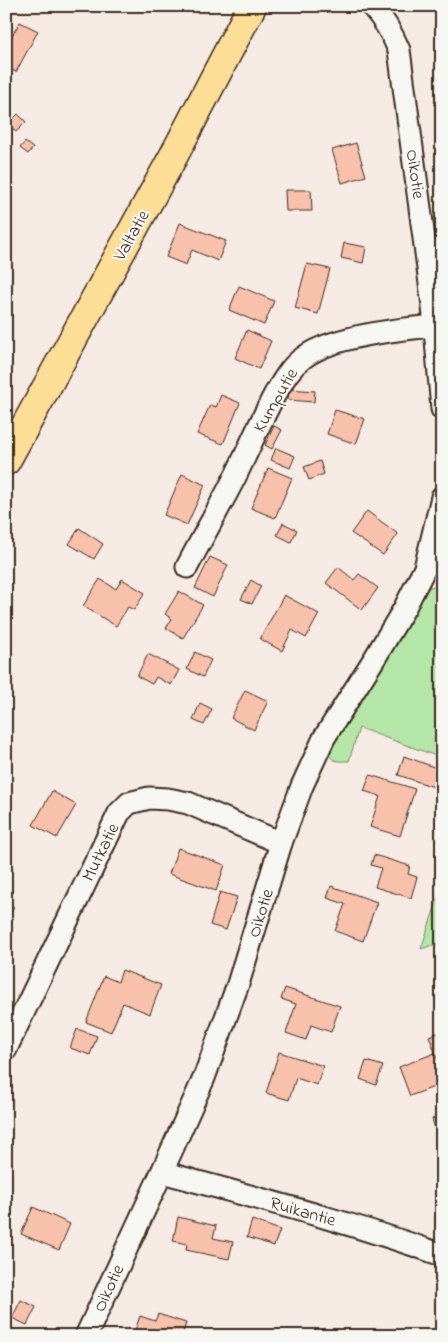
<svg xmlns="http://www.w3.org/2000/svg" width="448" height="1342" viewBox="0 0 448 1342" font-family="'Indie Flower',sans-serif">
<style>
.green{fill:#b4e6a7;stroke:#788862}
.building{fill:#f8c1ab;stroke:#3b2a1e}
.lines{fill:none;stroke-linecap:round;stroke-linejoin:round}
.minor-casing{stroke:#3b2a1e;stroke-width:25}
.trunk-casing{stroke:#3b2a1e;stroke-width:31}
.minor{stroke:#f6f6f2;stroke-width:21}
.trunk{stroke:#fdde96;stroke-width:28}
.labels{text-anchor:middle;stroke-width:4;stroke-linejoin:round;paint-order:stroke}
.street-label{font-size:18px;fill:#3b2a1e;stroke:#f6f6f2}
</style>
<rect width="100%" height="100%" fill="#f6ebe4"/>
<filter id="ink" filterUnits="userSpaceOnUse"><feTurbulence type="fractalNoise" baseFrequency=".02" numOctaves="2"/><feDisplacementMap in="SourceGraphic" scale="10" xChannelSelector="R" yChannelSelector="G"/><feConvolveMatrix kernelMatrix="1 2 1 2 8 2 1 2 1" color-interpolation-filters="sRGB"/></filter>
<g filter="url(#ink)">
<g class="green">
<path d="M 442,584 L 442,758 L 359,728 L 349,761 C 337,761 334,763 327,752 L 425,592 L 430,587 Z"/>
<polygon points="442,886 442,942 421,949"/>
</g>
<g class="building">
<polygon points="20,22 38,31 16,72 6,67 6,37 10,39"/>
<polygon points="18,114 26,122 16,132 8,124"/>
<polygon points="25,142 33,148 28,154 20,148"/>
<polygon points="356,143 366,176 342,183 332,150"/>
<polygon points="285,190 311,190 312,211 286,211"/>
<polygon points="180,223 226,241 218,261 192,250 186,265 166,257"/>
<polygon points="344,243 366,247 363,263 341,258"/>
<polygon points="307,264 330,269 318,314 295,308"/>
<polygon points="239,286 274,301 264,325 229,310"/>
<polygon points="247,330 271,341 259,369 235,358"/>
<polygon points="289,389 315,391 314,402 288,400"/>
<polygon points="221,395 240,403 223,444 197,434 210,405 216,407"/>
<polygon points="335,410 365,419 356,444 327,434"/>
<polygon points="274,426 282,430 272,449 265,445"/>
<polygon points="276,448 295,456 290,468 271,460"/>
<polygon points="320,461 324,474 309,480 304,467"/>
<polygon points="268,468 292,478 275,518 251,508"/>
<polygon points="182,474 205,485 187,525 164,515"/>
<polygon points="367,511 398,534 383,555 351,533"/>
<polygon points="283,523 297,530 291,542 277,535"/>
<polygon points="79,528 103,544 94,559 69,544"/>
<polygon points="210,557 228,565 213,597 195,588"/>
<polygon points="338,567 354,580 359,574 378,588 362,610 326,583"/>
<polygon points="100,579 116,589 122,579 145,593 134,610 128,607 116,626 83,606"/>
<polygon points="251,580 261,586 252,604 241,599"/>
<polygon points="179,591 203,605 183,638 166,628 172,619 165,614"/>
<polygon points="284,595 319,614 306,638 292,630 282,651 260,639"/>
<polygon points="195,652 211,660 203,677 187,669"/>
<polygon points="148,654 179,670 171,685 156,677 152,684 137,676"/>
<polygon points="245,690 268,701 254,730 231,718"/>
<polygon points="200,703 212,709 204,725 193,720"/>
<polygon points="404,756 442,770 442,774 437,788 398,775"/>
<polygon points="370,775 415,789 400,836 370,827 380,796 364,791"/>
<polygon points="52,791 76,805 57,838 33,825"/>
<polygon points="178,848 225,865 216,891 169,874"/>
<polygon points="374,855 410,866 408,874 417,877 411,898 375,887 381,868 371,865"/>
<polygon points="331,886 377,902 363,941 335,931 345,904 327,898"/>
<polygon points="220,892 237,897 226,930 210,925"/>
<polygon points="6,902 14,907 6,920"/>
<polygon points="122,970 161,985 150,1014 123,1003 111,1032 86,1022 104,976 118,982"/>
<polygon points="285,988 340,1006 331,1032 311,1025 306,1040 286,1033 296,1004 281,999"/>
<polygon points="77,1029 97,1036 90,1055 70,1048"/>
<polygon points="442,1031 442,1071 429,1036"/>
<polygon points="279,1052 323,1066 317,1085 296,1078 289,1100 266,1093"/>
<polygon points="435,1053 442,1071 442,1084 410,1096 399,1067"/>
<polygon points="366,1061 383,1066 376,1085 360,1079"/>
<polygon points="442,1116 442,1134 437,1135 432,1119"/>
<polygon points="33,1207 70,1224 59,1250 21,1234"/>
<polygon points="178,1217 216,1226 213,1238 233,1242 229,1259 186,1250 187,1244 173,1241"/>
<polygon points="252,1220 280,1230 274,1246 247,1237"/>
<polygon points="21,1300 36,1307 27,1325 12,1318"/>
<polygon points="158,1314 186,1323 182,1336 133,1336 140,1316 155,1321"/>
</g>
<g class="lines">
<defs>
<g id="minor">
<path d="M 372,6 C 385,21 392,33 399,50 L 433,306 L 442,409"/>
<path d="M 187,567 C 203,536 221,505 237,473 C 250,446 261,420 275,394 C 283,381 290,367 303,358 C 331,336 399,329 435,326"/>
<polyline points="6,1049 119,813 129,803 149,798 168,799 188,803 281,843"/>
<path d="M 162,1172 C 256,1198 350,1222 442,1255"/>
<polyline points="86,1336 162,1172 204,1078 238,984 281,843 302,786 324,738 376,656 404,609 425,568 442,497"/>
</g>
<polyline id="trunk" points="6,461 173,157 252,6"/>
</defs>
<use href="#minor" class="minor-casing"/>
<use href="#trunk" class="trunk-casing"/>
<use href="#minor" class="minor"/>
<use href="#trunk" class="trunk"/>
</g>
</g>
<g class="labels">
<g class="street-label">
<text transform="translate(416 174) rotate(82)" y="6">Oikotie</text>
<text transform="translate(131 235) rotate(-61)" y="6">Valtatie</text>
<text transform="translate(275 400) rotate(-60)" y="6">Kumputie</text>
<text transform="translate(100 852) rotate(-64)" y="6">Mutkatie</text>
<text transform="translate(260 913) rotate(-73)" y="6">Oikotie</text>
<text transform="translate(303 1211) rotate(16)" y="6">Ruikantie</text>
<text transform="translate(108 1288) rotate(-65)" y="6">Oikotie</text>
</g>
</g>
<rect width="448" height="1342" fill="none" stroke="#f6f6f2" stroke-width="25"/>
<rect x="12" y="12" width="423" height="1317" fill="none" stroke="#3b2a1e" stroke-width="2" filter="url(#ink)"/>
</svg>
